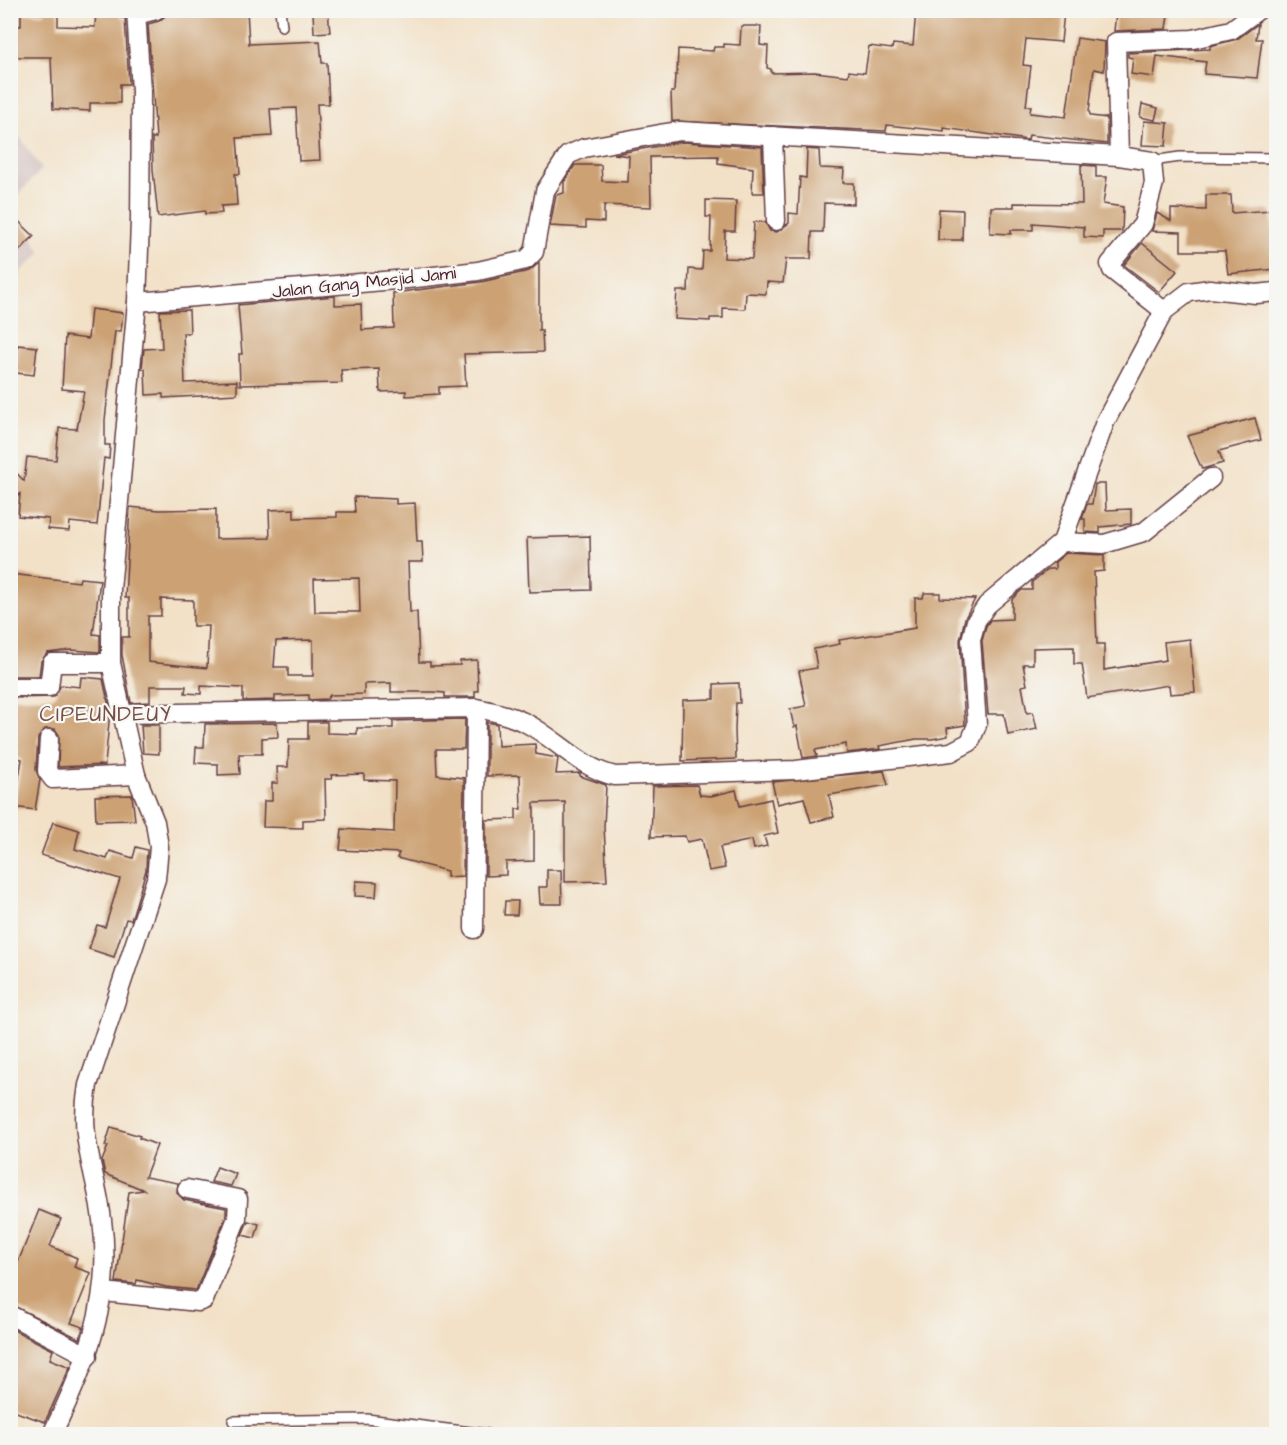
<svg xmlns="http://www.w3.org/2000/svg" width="1287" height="1445" viewBox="0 0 1287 1445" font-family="'Architects Daughter',sans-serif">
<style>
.industrial{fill:#d1bfbd}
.building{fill:#cca275;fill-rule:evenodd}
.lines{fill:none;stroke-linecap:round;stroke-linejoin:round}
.lane-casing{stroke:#633c42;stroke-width:12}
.street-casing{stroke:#633c42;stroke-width:21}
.lane{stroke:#fff;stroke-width:9}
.street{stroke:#fff;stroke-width:18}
.labels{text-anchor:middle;stroke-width:4.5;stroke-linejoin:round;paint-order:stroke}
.street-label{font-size:18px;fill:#4a1f2b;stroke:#f6f6f2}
.quarter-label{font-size:21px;letter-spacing:1.5px;fill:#784d45;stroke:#f6f6f2}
</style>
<rect width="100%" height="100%" fill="#f6f6f2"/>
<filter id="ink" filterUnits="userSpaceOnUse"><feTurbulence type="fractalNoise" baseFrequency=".0167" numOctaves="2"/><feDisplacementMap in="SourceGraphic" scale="12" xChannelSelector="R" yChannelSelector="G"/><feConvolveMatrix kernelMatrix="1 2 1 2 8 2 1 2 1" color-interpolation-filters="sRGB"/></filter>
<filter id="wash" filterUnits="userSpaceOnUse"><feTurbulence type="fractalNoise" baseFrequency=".008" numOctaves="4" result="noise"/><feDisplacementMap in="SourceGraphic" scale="24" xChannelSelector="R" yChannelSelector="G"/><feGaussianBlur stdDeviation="1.35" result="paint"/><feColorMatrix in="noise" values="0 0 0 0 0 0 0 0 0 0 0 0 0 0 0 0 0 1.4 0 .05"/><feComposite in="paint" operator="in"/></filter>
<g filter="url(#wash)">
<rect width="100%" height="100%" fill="#f2e1c7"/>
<polygon class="industrial" points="11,124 42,169 11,202 41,253 21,271 11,351"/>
<g id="blocks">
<g class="building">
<polygon points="45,10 58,10 58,26 95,27 96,10 121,10 121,18 125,18 129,84 120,84 120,103 90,103 90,111 53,109 51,57 11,57 10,47 10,26 21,26 21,13 45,14"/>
<polygon points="190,10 247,10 249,44 320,41 322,63 327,63 329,104 317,104 320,160 299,161 296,108 270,109 272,136 237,138 240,174 235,174 237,205 221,206 222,213 205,214 205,211 158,217 153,170 152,138 156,138 148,24 159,21 170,12"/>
<polygon points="916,10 985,15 986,10 1064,12 1061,42 1026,39 1023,65 1031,66 1026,106 1031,106 1030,113 1066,117 1077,38 1105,42 1104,71 1094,69 1089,112 1091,116 1107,118 1107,144 1029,135 1028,140 944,128 944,131 887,125 886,131 672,121 671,92 674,92 675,75 677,75 678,49 713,51 714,47 724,47 724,44 740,45 741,26 761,26 760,45 768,46 767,68 771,69 771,73 815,72 848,76 849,71 865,73 869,46 892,49 893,44 913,46"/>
<polygon points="328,11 330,32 314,33 313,12"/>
<polygon points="1116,12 1149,16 1149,13 1168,15 1166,29 1114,31"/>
<polygon points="1258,24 1256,39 1262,39 1257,78 1204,74 1206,62 1157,56 1154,77 1131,74 1133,58 1128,57 1128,53 1210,49 1210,46 1237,39"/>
<polygon points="1142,104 1158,108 1155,120 1140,117"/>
<polygon points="1144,121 1168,123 1166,146 1142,145"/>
<polygon points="681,142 762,147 764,193 752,193 753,168 718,163 718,156 650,157 651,207 604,205 604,222 586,221 586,228 550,226 556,195 564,193 564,182 575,165 601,165 602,181 628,182 629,156 614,154"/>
<polygon points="807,149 819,150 820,168 844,169 843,183 854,183 854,204 824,203 823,232 812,232 811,259 786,259 783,283 767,282 766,294 746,293 745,309 723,308 723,318 710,318 710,321 675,319 677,291 688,291 689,269 702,270 703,251 710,251 711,217 706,217 706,200 736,201 735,231 725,231 724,258 752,259 754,222 765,222 770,231 777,232 789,223 789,213 798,214 800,177 806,178"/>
<polygon points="1081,165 1096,166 1096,177 1107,177 1103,204 1123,207 1122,231 1103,231 1103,238 1084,237 1084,227 1033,223 1033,230 1011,230 1011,234 990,233 991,207 1014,207 1014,203 1082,204"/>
<polygon points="1206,195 1231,195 1232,213 1271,210 1276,269 1228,274 1225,251 1181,251 1181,232 1152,231 1157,213 1171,221 1171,209 1206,210"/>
<polygon points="939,209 963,210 962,240 938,240"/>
<polygon points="10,213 34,236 10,260"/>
<polygon points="1142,243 1177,271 1159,292 1124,265"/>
<polygon points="539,263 539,331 542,331 543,352 464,354 466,386 439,387 439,394 422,395 406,396 406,391 380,392 379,369 341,370 342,383 240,385 239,354 242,354 238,305 335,296 335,305 361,304 362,330 394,328 393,293 481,282 529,271"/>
<polygon points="91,309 123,313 121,331 115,331 105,420 105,445 110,445 109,459 104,458 97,525 70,522 69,531 48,529 49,519 18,516 20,494 10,503 10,466 24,481 27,457 56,460 59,428 77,429 84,391 62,389 65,336 88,339"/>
<polygon points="189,310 190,333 183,333 185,383 237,381 237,394 163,398 163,394 146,395 145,369 142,369 144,349 162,348 160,311"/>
<polygon points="18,345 37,347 34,375 16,373"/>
<polygon points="1255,418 1261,440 1219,451 1223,463 1202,469 1187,436"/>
<polygon points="1095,484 1105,484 1106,510 1131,509 1131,524 1100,527 1100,533 1085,532 1085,519 1082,519 1087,504 1092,504"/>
<path d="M 354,497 L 396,499 L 396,504 L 415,503 L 417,541 L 422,541 L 423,562 L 408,562 L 410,612 L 417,612 L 419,662 L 430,662 L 430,666 L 460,665 L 460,661 L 477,660 L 478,691 L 475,691 L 475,697 L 445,697 L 445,693 L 433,692 L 391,692 L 391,683 L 364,684 L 364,694 L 330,695 L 327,699 L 309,700 L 309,695 L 275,696 L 275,700 L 243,701 L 243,688 L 201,686 L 201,694 L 185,693 L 186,686 L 150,686 L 150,702 L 131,703 L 122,655 L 122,637 L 129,637 L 129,598 L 125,598 L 130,507 L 159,510 L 216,509 L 216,539 L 270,538 L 269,510 L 294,509 L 294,518 L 337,517 L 337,512 L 355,512 ZM 359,578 L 360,612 L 315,612 L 314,579 ZM 161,599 L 193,600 L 193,626 L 209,626 L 207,668 L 148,662 L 148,616 L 161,616 ZM 313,640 L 313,676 L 288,676 L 288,667 L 274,667 L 276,641 Z"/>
<polygon points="590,536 591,590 529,592 527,538"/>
<polygon points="1066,553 1104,555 1104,571 1094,572 1097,644 1104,644 1104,670 1166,660 1164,642 1190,639 1195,692 1170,694 1169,685 1087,698 1082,664 1074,664 1074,647 1033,648 1033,664 1023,664 1027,685 1022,686 1027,713 1033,712 1037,729 1008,735 1004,714 988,714 982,641 986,626 990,620 1012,619 1012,599 1022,590 1032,590 1032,582 1048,569 1055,569 1055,562"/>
<polygon points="10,574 79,582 80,578 100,580 93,634 100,635 100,652 71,650 47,653 41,661 39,676 10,676"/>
<polygon points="924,593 940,593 940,598 975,599 965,618 960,640 965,725 947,728 948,736 932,739 916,739 879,746 880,749 847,753 846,744 815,750 817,756 803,758 797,726 794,727 790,709 806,706 799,671 817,668 814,649 840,644 839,640 915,628 915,598 923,598"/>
<polygon points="81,677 103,679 110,711 105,765 58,767 59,735 55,729 45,729 38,738 36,770 40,780 35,810 14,807 22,759 10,756 10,698 54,697 61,685 80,687"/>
<polygon points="739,683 740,703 736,703 735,730 736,759 682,761 683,700 714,699 714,684"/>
<polygon points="465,719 464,749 436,749 437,775 464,778 463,876 447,877 447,871 397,858 399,853 340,850 342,829 394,832 395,781 364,780 364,774 331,775 332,779 325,779 326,819 303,820 303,828 263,827 264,801 272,801 272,783 278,783 277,767 288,767 289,739 308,739 308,722 327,722 327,733 357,734 357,728 393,728 393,721"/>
<polygon points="487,722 497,724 498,746 535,744 536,754 558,758 556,774 580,773 580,776 606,785 604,827 607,881 565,882 565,802 534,803 534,861 506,862 506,875 486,876 486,820 516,819 516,809 521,809 520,775 487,776"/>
<polygon points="277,723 278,737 262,738 262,754 239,754 240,774 218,775 218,764 195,763 196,747 204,747 205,724"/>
<polygon points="141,725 159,725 159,754 143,753"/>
<polygon points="884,771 888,785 829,795 834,817 811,822 804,798 777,804 772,782"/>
<polygon points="697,785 700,795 711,796 736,790 740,806 771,799 778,833 764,836 767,846 754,849 752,840 720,847 725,868 709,871 702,839 687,842 685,836 651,837 653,786"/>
<polygon points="132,795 135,820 96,821 95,796"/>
<polygon points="53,822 79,830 75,849 107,859 110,851 133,858 136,847 147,850 146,870 136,904 131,920 126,919 114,957 89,949 97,925 105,927 120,879 41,855"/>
<polygon points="547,870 561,870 562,904 540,904 539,887 547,887"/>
<polygon points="356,881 377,882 376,897 355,896"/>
<polygon points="505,901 518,901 517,915 504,915"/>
<polygon points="111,1127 140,1136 139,1138 157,1145 145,1177 178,1183 177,1193 184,1200 226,1208 226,1216 196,1290 166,1287 137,1280 136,1284 116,1282 129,1192 144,1190 105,1174 102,1161 108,1146 105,1146"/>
<polygon points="217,1167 236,1174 231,1186 211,1182"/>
<polygon points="39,1210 61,1219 50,1246 77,1258 74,1267 91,1273 71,1323 83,1327 80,1339 10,1304 10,1282"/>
<polygon points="248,1221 259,1224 255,1238 242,1235"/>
<polygon points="10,1328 53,1350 50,1359 70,1367 45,1422 10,1410"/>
</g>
</g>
</g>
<g filter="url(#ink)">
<use href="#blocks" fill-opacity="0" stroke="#633c42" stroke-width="1.5"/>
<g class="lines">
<defs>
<g id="lane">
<polyline points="280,10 282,26"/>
<polyline points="1152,161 1180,157 1276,158"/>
<polyline points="233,1421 367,1419 487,1434"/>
</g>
<g id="street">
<polyline points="136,15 156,10"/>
<polyline points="773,136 776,221"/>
<polyline points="1119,156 1116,42 1193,39 1231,30 1258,10"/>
<polyline points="137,302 407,279 478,271 526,260 534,252 545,191 568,155 584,148 660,134 680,131 1119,156 1152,161 1154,183 1143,224 1110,264 1112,270 1164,311"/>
<polyline points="1062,542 1104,544 1144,532 1211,478"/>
<polyline points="10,687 49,687 52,663 111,663"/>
<path d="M 121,714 L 476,708 C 493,711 509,715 526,723 C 557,739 580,768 615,776 L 796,770 L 951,752 L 970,742 L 977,725 L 971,640 L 976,621 L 987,605 L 1062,542 L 1105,422 L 1164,311 L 1189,292 L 1210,289 L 1256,294 L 1276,292"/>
<polyline points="49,739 47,771 53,779 136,775"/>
<polyline points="474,929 476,708"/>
<polyline points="104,1292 198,1302 204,1300 237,1218 238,1199 187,1189"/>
<polyline points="10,1315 88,1356"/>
<path d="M 52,1434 C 86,1365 113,1300 102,1220 C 96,1169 78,1140 88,1085 L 156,879 L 159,847 L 155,822 L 136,775 L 111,663 L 111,590 L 137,302 L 140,222 L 141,91 L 136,10"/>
</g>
</defs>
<use href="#lane" class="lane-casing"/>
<use href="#street" class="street-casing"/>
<use href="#lane" class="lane"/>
<use href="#street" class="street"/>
</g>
</g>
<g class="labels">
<g class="street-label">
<text transform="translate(364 282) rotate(-6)" y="6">Jalan Gang Masjid Jami</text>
</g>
<g class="quarter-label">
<text x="106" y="721">CIPEUNDEUY</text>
</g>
</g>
<rect width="1287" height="1445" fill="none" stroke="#f6f6f2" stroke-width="36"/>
</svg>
